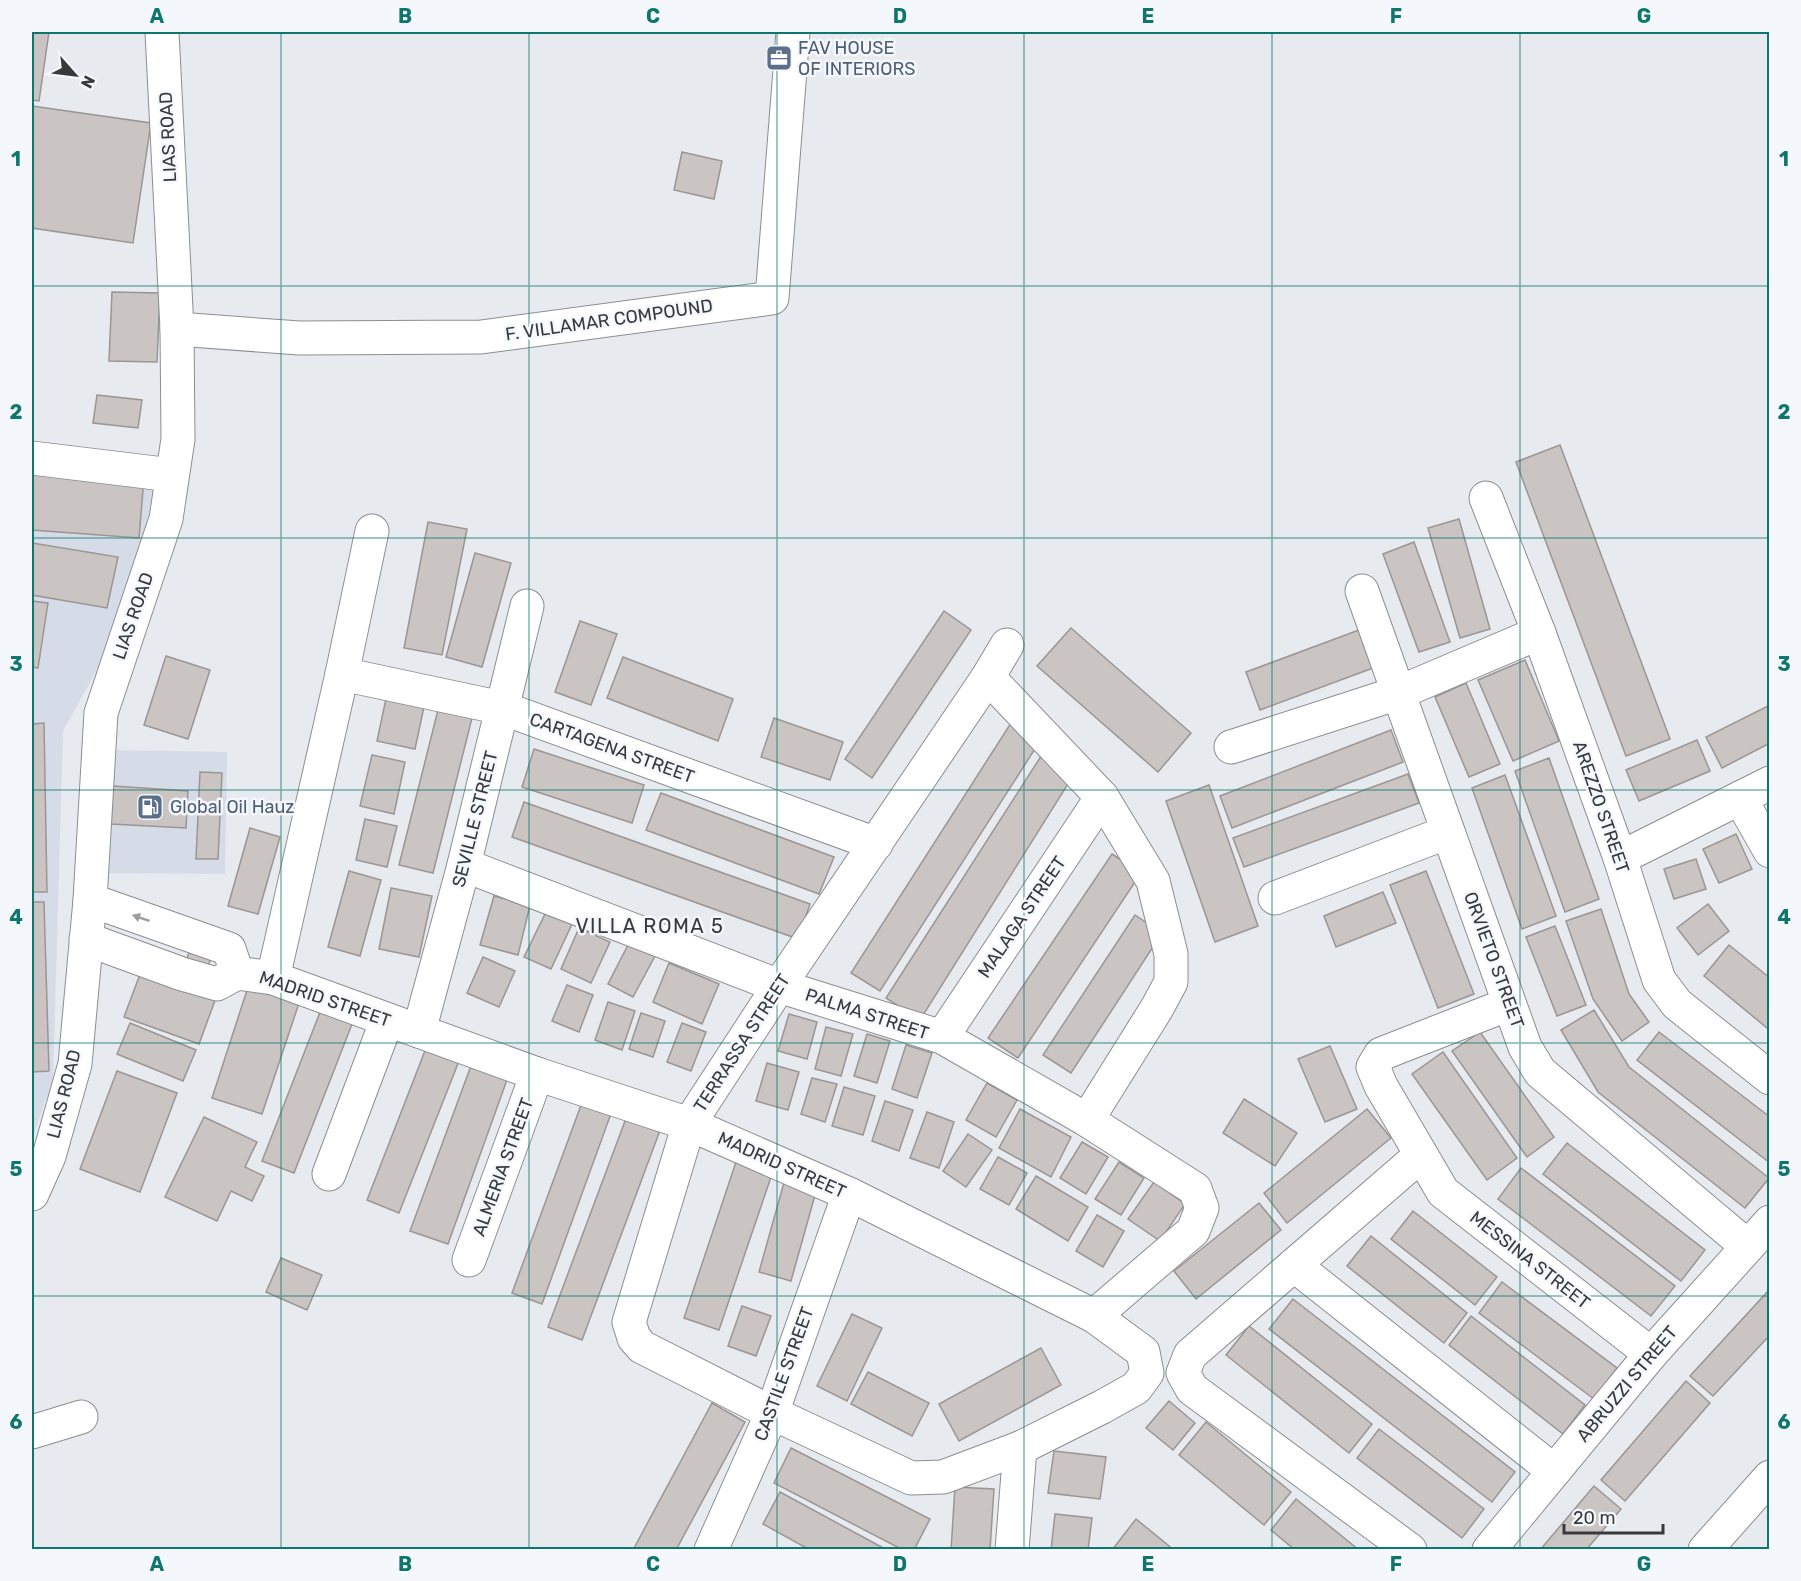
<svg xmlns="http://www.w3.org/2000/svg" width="1801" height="1581" viewBox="0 0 1801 1581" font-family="Rubik,sans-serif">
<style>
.built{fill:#d5dce7}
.building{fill:#cac4c3;stroke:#9b9594;stroke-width:1.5}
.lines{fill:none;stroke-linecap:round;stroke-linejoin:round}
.minor-casing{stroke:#8b8e92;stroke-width:35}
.major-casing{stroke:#8b8e92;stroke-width:35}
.minor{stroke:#fff;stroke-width:33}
.major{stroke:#fff;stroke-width:33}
.oneway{fill:#9c9c9d}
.grid{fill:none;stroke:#0f766e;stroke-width:1.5;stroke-opacity:0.55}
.labels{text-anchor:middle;stroke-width:5;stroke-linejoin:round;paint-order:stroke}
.service-label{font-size:18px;fill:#4e5e75;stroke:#f4f7fc;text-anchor:start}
.street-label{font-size:18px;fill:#38393b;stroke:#f4f7fc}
.neighbourhood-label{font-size:20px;letter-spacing:1.5px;fill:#38393b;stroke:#f4f7fc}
.neatline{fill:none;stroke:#0f766e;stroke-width:2}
.grid-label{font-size:20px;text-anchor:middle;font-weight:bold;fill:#0f766e}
</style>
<rect width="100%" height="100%" fill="#e7eaee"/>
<g class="built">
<polygon points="32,458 156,476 133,596 96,671 63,731 53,1079 32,1139"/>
<polygon points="108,750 227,752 225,874 105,873"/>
</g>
<g class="building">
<polygon points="32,32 49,32 39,101 32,100"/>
<polygon points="32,106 151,123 133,243 32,228"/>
<polygon points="682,152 722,161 714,199 674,190"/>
<polygon points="112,292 160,293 157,362 109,361"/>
<polygon points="97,395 142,400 138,428 93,423"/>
<polygon points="1560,445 1670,739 1626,756 1516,462"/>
<polygon points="32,469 144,478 139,538 32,530"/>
<polygon points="1459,519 1490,629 1460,638 1428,528"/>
<polygon points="428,522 467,529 442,655 404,648"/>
<polygon points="1414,542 1450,642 1419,652 1383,554"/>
<polygon points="32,543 118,557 107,608 32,595"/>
<polygon points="475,553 511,563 482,667 446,657"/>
<polygon points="32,601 48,603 38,668 32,667"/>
<polygon points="944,611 971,630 872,778 845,759"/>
<polygon points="580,621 617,634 591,705 555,692"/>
<polygon points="1071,628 1191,733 1158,772 1037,666"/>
<polygon points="1359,630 1373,668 1260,710 1246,672"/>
<polygon points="166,656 210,670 188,739 144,725"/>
<polygon points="623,657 733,699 718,741 607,698"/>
<polygon points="1525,660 1559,741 1513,761 1478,680"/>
<polygon points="1466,683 1500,764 1469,777 1435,697"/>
<polygon points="387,694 425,702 415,749 377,741"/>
<polygon points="441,698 475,706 433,873 399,865"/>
<polygon points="1770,705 1770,743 1722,768 1706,737"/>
<polygon points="774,718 843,742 830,780 761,757"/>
<polygon points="44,723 47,892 32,892 32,724"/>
<polygon points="1011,723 1040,741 880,991 851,973"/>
<polygon points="1391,730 1403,762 1232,828 1220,796"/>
<polygon points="1697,740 1710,771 1639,801 1626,770"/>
<polygon points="534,749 644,785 632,823 522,787"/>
<polygon points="1045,750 1073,776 920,1020 886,998"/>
<polygon points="372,755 405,762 394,814 360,806"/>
<polygon points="1549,758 1599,899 1565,912 1515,771"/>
<polygon points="200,772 222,773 218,859 196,859"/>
<polygon points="1408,774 1419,803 1244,867 1233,838"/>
<polygon points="1505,775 1556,916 1522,929 1472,788"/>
<polygon points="1209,785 1258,926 1215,942 1166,801"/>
<polygon points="113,786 188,791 186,828 111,824"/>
<polygon points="661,793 834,857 819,894 646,830"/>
<polygon points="524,802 810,904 798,939 512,837"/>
<polygon points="365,819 397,826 387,867 356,860"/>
<polygon points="250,828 280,837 258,914 228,906"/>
<polygon points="1736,834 1752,869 1719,883 1703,849"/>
<polygon points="1112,854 1141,873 1018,1058 988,1038"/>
<polygon points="1696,859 1706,889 1674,899 1664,869"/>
<polygon points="349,871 381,880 360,956 328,947"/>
<polygon points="1426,871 1474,994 1438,1008 1390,885"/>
<polygon points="391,888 432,896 419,957 379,949"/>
<polygon points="1383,892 1396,923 1336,947 1324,916"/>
<polygon points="494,896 530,905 518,955 480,945"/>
<polygon points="32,902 44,902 49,1071 32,1072"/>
<polygon points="1708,904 1729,931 1698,955 1677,928"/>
<polygon points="1601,909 1629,994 1649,1022 1622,1041 1593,999 1566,921"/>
<polygon points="546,912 572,924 551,969 524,957"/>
<polygon points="1135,915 1162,933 1071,1073 1043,1055"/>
<polygon points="1555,926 1586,1005 1557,1016 1526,937"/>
<polygon points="579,928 610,942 591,983 561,969"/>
<polygon points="629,943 655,956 633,997 608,984"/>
<polygon points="1729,945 1770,978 1770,1024 1767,1028 1704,976"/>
<polygon points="192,947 212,956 204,975 183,966"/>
<polygon points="483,957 515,971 499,1007 467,993"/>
<polygon points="669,963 719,984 702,1024 653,1002"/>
<polygon points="142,969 217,995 199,1044 124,1017"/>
<polygon points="249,984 300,1000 262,1114 212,1098"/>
<polygon points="567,985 593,995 579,1032 552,1021"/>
<polygon points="608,1002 635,1011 622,1050 595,1040"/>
<polygon points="322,1007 354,1019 294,1173 262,1161"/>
<polygon points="1594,1010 1629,1067 1769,1178 1745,1208 1598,1092 1561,1030"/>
<polygon points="641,1013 665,1021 653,1057 629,1049"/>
<polygon points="789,1014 817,1022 807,1059 778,1051"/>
<polygon points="130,1023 196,1050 183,1081 117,1054"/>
<polygon points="682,1023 706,1032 691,1071 667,1062"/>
<polygon points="826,1027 853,1034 841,1076 815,1069"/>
<polygon points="1480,1032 1554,1137 1527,1157 1452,1051"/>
<polygon points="1659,1032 1770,1117 1770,1163 1637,1060"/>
<polygon points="867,1034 890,1041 877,1083 854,1076"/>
<polygon points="428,1043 461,1056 399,1213 367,1200"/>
<polygon points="906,1045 932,1053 917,1098 892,1089"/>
<polygon points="1330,1046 1357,1109 1325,1122 1298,1059"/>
<polygon points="1443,1052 1517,1158 1487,1180 1412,1074"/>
<polygon points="472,1063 508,1077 448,1244 410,1231"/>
<polygon points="767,1063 799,1072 788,1110 756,1101"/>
<polygon points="117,1071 177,1093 140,1192 80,1169"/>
<polygon points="812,1078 837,1084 825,1122 801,1114"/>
<polygon points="987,1083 1017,1100 996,1137 966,1120"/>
<polygon points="844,1087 875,1096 863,1135 832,1126"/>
<polygon points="584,1097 613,1108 542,1304 512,1293"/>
<polygon points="1244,1099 1297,1133 1275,1166 1223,1133"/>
<polygon points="885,1101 913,1110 899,1151 872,1141"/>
<polygon points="1020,1109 1071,1137 1051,1177 999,1148"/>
<polygon points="1367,1109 1391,1138 1287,1223 1264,1193"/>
<polygon points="927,1112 954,1122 939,1168 910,1158"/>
<polygon points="628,1113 662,1125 582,1340 548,1327"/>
<polygon points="204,1117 257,1142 245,1167 264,1176 252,1201 231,1191 217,1221 165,1197"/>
<polygon points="968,1134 992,1150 966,1187 943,1171"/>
<polygon points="1082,1142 1108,1157 1086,1194 1060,1178"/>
<polygon points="1567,1143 1705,1250 1681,1281 1543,1174"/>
<polygon points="998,1157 1027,1173 1009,1205 980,1189"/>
<polygon points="736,1162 772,1174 719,1330 684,1318"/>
<polygon points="1119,1162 1144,1178 1121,1215 1095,1199"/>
<polygon points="1521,1168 1675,1286 1651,1316 1498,1199"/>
<polygon points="1036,1176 1088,1207 1068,1241 1016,1209"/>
<polygon points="785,1179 817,1188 791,1281 759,1272"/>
<polygon points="1154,1182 1185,1204 1160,1241 1128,1219"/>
<polygon points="1259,1203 1281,1230 1196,1299 1174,1271"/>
<polygon points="1413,1211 1497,1277 1475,1305 1391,1239"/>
<polygon points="1097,1215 1124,1231 1103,1267 1076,1251"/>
<polygon points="1371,1236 1467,1313 1444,1343 1347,1266"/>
<polygon points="281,1258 322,1275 307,1310 266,1292"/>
<polygon points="1502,1282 1617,1368 1594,1399 1479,1313"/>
<polygon points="1770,1289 1770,1335 1713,1396 1690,1376"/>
<polygon points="1293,1299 1515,1472 1492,1502 1269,1329"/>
<polygon points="742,1306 771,1316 756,1356 728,1346"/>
<polygon points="852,1314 882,1328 847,1401 817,1386"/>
<polygon points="1471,1316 1585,1405 1563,1434 1449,1345"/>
<polygon points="1249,1326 1372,1424 1349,1453 1226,1355"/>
<polygon points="1041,1348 1061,1385 959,1441 939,1404"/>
<polygon points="868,1372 929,1403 912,1436 851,1404"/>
<polygon points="1686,1381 1710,1403 1625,1501 1601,1480"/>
<polygon points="1169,1401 1195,1423 1173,1450 1146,1428"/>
<polygon points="712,1403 745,1422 676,1550 633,1550"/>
<polygon points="1206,1422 1291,1492 1264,1525 1179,1455"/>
<polygon points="1379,1429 1484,1509 1462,1538 1357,1458"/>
<polygon points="791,1448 930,1519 914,1550 903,1550 774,1483"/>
<polygon points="1054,1451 1106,1457 1100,1499 1048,1493"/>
<polygon points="1594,1486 1621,1509 1586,1550 1540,1550"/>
<polygon points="955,1487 994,1489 990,1550 951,1550"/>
<polygon points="780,1492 887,1550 810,1550 763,1524"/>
<polygon points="1296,1499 1359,1550 1295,1550 1271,1530"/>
<polygon points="1055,1514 1092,1518 1088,1550 1051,1550"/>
<polygon points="1136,1519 1174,1550 1112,1550"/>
</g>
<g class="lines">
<defs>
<g id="minor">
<polyline points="177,329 299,338 481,337 772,298 793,32"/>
<polyline points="32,458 172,475"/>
<polyline points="1486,498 1539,633 1620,858 1659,980 1677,1004 1770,1078"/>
<polyline points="1362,591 1525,1047 1540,1072 1747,1246"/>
<polyline points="342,674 502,708 876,844"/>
<polyline points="988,677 1102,797 1153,881 1171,954 1171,982 1157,1008 1087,1120"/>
<polyline points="1231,747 1398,693 1539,633"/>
<polyline points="1740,798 1770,851"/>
<polyline points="1620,858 1770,783"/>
<polyline points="464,865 779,986 942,1037 1087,1120 1195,1189 1202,1208 1193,1231 1094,1316"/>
<polyline points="1275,898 1448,832"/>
<polyline points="90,900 229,949 237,973"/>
<polyline points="86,939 182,974 217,984 237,973 273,978 537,1074 689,1124 849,1194 1094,1316 1143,1352 1147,1373 1136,1388 1102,1407 1020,1448 943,1477 911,1478 772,1413 642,1347 634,1338 629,1322 689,1124 779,986 988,677 1007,645"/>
<polyline points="273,978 342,674 372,531"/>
<polyline points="1509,1004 1381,1054 1373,1067 1381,1086 1443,1192 1651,1354"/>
<polyline points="419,1031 464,865 527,606"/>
<polyline points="942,1037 1102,797"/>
<polyline points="329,1174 387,1020"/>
<polyline points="469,1260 537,1074"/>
<polyline points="1294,1265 1554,1471"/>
<polyline points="32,1432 81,1417"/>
<polyline points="711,1550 772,1413 849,1194"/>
<polyline points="1012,1550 1020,1448"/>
<polyline points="1410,1550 1192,1389 1183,1373 1190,1355 1421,1155"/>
<polyline points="1489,1550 1651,1354 1770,1222"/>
<polyline points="1705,1550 1770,1477"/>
</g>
<polyline id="major" points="32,1194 49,1156 75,1064 90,900 101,713 166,519 178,439 177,329 162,32"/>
</defs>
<use href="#minor" class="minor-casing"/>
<use href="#major" class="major-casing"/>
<use href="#minor" class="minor"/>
<use href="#major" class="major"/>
</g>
<defs><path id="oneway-solid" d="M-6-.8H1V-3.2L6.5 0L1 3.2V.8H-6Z" transform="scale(1.5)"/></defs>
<use class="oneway" href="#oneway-solid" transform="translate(141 918) rotate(-161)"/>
<path class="grid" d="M 281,32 L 281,1550M 529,32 L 529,1550M 777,32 L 777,1550M 1024,32 L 1024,1550M 1272,32 L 1272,1550M 1520,32 L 1520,1550M 32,286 L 1770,286M 32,538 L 1770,538M 32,790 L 1770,790M 32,1043 L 1770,1043M 32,1296 L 1770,1296"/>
<defs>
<symbol id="office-square" viewBox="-11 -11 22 22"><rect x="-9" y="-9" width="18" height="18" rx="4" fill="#5c6f8a" stroke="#f4f7fc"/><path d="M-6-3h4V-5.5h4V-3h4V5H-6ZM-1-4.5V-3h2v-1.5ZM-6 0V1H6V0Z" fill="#fff"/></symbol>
<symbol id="fuel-square" viewBox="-11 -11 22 22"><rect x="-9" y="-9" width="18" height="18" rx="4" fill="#5c6f8a" stroke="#f4f7fc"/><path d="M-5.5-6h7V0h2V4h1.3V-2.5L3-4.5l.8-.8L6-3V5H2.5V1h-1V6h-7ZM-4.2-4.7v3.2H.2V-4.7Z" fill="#fff"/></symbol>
</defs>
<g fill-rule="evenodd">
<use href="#office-square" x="764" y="43" width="30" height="30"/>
<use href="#fuel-square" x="135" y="792" width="30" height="30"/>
</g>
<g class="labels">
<g class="service-label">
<text x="798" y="54">FAV HOUSE<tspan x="798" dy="21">OF INTERIORS</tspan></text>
<text x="170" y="813">Global Oil Hauz</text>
</g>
<g class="street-label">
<text transform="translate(168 137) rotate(-93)" y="6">LIAS ROAD</text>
<text transform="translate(609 320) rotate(-8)" y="6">F. VILLAMAR COMPOUND</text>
<text transform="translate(133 616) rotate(-71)" y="6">LIAS ROAD</text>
<text transform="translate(612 748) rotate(20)" y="6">CARTAGENA STREET</text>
<text transform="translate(1601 807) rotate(71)" y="6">AREZZO STREET</text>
<text transform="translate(475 819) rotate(-76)" y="6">SEVILLE STREET</text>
<text transform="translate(1022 917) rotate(-56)" y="6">MALAGA STREET</text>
<text transform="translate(1494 960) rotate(70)" y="6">ORVIETO STREET</text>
<text transform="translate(325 999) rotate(19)" y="6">MADRID STREET</text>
<text transform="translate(867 1014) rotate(18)" y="6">PALMA STREET</text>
<text transform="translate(742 1043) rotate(-57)" y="6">TERRASSA STREET</text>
<text transform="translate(64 1094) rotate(-76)" y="6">LIAS ROAD</text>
<text transform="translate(782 1165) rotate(24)" y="6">MADRID STREET</text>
<text transform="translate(503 1167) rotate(-70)" y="6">ALMERIA STREET</text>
<text transform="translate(1530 1260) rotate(38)" y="6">MESSINA STREET</text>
<text transform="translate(784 1374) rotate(-70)" y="6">CASTILE STREET</text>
<text transform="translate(1627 1384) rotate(-50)" y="6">ABRUZZI STREET</text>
</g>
<g class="neighbourhood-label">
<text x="650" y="933">VILLA ROMA 5</text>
</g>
</g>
<rect width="1801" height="1581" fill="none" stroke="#f4f7fc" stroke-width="66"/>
<g transform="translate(75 75) rotate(118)" stroke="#f4f7fc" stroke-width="4.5" paint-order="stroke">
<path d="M0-4.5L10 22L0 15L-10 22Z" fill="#38393b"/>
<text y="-9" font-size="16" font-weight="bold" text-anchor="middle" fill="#38393b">N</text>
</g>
<path d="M1564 1524v9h99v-9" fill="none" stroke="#38393b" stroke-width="3"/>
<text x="1573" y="1524" font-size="18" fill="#38393b" stroke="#f4f7fc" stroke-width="4.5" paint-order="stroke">20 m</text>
<rect x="33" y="33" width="1735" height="1515" class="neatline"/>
<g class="grid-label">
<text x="157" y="23">A</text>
<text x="405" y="23">B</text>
<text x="653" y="23">C</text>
<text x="900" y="23">D</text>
<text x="1148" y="23">E</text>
<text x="1396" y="23">F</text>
<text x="1644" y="23">G</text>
<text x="16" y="166">1</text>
<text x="1784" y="166">1</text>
<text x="16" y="419">2</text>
<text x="1784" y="419">2</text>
<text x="16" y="671">3</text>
<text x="1784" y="671">3</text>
<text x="16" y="924">4</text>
<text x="1784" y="924">4</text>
<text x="16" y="1176">5</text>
<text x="1784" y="1176">5</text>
<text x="16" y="1429">6</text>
<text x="1784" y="1429">6</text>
<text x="157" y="1571">A</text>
<text x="405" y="1571">B</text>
<text x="653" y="1571">C</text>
<text x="900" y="1571">D</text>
<text x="1148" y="1571">E</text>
<text x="1396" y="1571">F</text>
<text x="1644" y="1571">G</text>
</g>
</svg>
